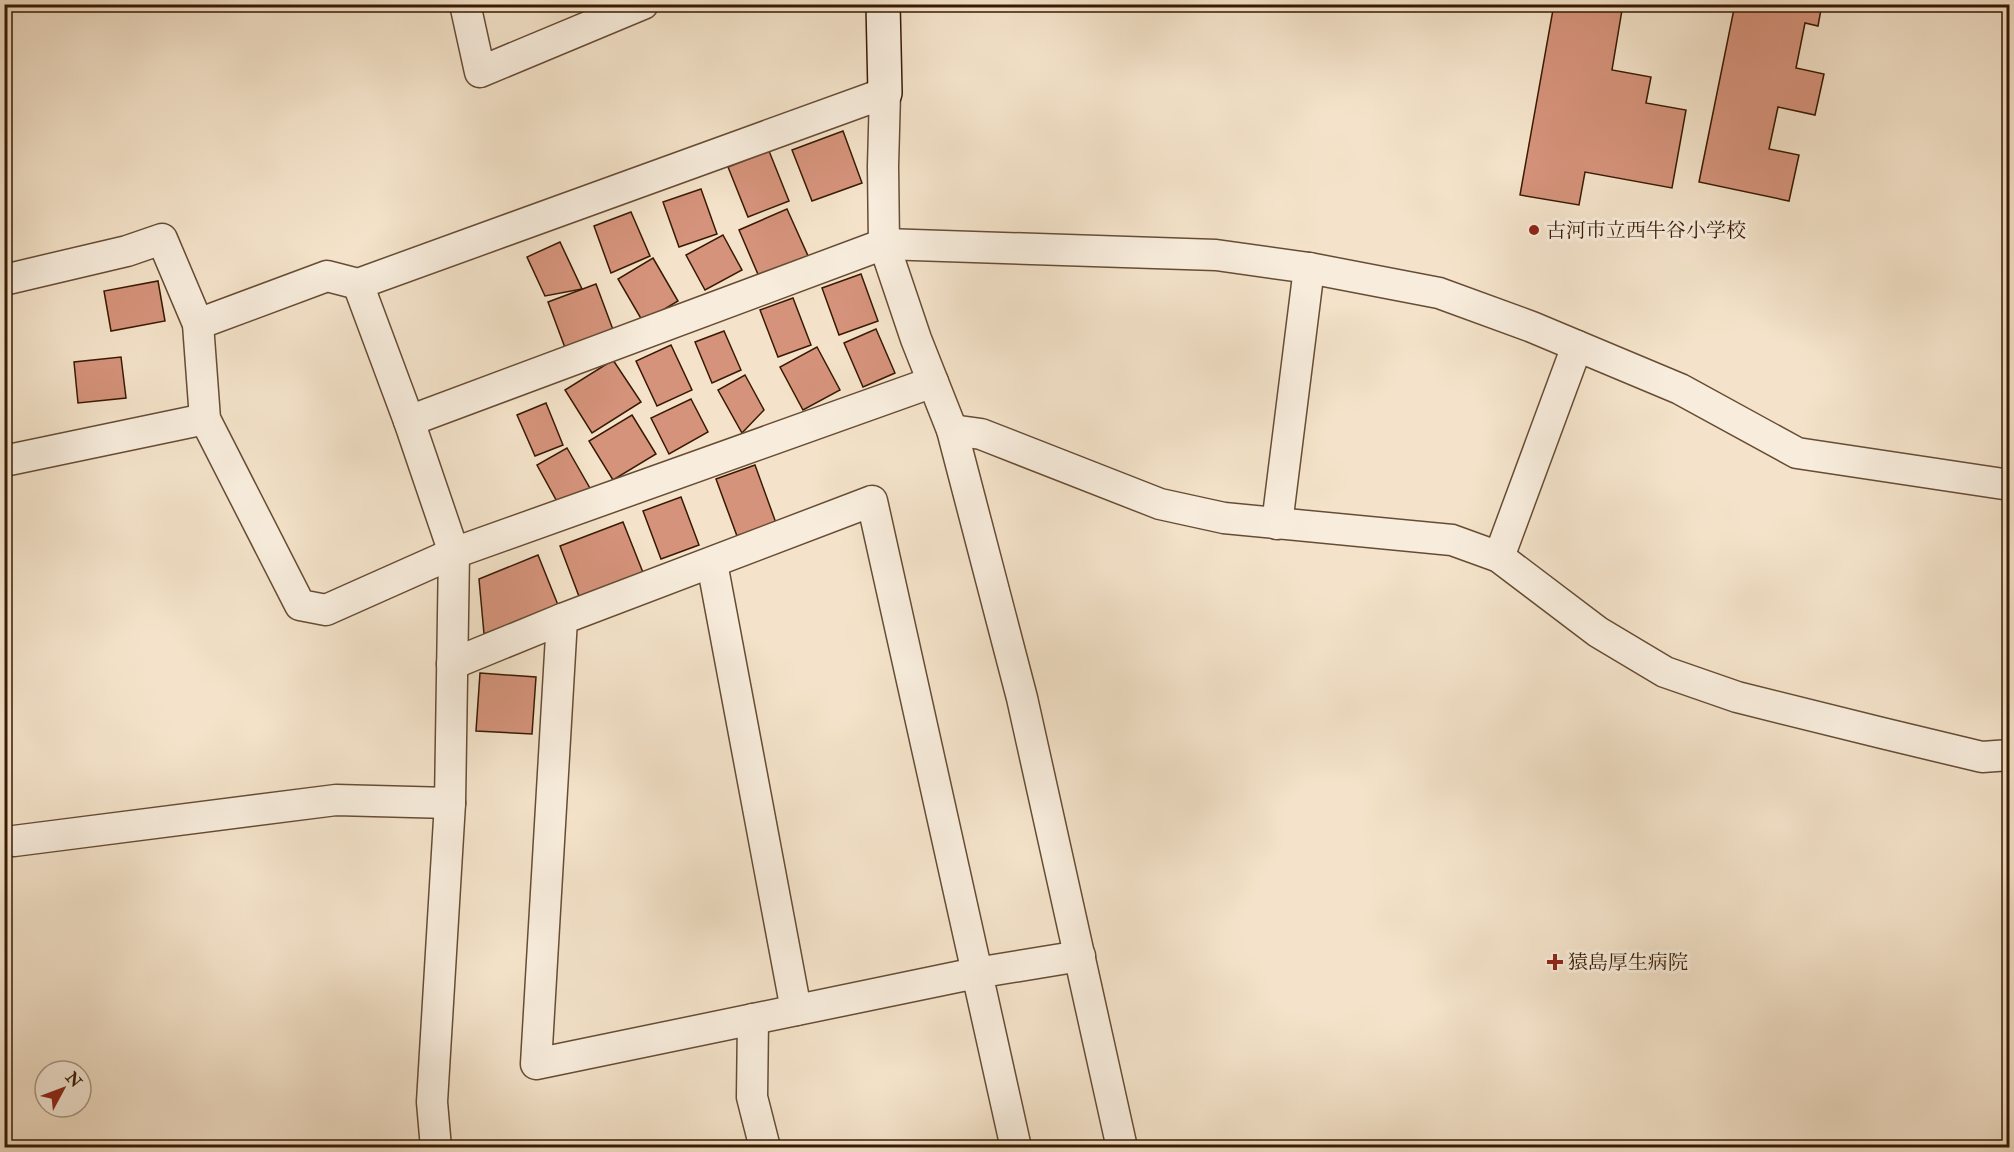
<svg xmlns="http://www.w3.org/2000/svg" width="2014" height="1152" viewBox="0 0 2014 1152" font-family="'IM FELL Double Pica','Noto Serif JP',serif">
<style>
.building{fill:#d5937b;stroke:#381a02;stroke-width:1.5}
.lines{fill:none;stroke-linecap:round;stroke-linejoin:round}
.street-casing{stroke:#674c34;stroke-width:33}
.secondary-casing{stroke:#381a02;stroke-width:36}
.street{stroke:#f8eddd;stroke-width:30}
.secondary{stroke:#f8eddd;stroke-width:33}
.poi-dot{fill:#8f2418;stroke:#f8eddd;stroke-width:2}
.labels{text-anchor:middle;stroke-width:6;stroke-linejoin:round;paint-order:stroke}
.poi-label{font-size:20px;fill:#381a02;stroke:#f8eddd;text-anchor:start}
</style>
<rect width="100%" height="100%" fill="#f4e3ca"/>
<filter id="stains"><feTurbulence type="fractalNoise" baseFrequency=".00333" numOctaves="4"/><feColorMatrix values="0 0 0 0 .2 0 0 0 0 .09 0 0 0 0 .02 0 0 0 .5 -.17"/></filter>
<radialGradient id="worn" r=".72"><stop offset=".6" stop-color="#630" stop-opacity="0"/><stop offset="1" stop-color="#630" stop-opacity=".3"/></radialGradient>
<g class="building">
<polygon points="1554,4 1623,4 1612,70 1651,77 1646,103 1686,110 1672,188 1585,172 1579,205 1520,195"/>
<polygon points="1735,4 1822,4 1818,26 1805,23 1796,68 1824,74 1815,115 1778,107 1769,149 1799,155 1789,201 1699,182"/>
<polygon points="843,131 862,183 812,201 792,150"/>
<polygon points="769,151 789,201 748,217 728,167"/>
<polygon points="701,189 717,234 679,247 663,202"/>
<polygon points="787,209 809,258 760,279 739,230"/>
<polygon points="631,212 650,256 611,273 594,226"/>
<polygon points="723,235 742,270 705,290 686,255"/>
<polygon points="560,242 582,289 545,296 527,257"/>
<polygon points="653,258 678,301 643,322 618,279"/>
<polygon points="861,274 878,321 839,335 822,288"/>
<polygon points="158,281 165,321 111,331 104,291"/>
<polygon points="596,284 615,335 567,353 548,302"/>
<polygon points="793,298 811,345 778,357 760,310"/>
<polygon points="876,329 895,373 863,387 844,343"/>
<polygon points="724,331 741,370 712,383 695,342"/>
<polygon points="671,345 692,390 657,406 636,361"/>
<polygon points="817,347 840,390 803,410 780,367"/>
<polygon points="121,357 126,398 78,403 74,362"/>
<polygon points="613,360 641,402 592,433 565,390"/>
<polygon points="745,375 764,410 742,433 718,390"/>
<polygon points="691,399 708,432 669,454 651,418"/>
<polygon points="546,403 563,445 535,456 517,415"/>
<polygon points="632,415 656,454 613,480 589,441"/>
<polygon points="567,448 591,490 560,507 537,465"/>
<polygon points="755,465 776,523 737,536 716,479"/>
<polygon points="681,497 699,545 661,559 643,511"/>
<polygon points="623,522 644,575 580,599 560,546"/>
<polygon points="538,555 558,605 484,634 479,579"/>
<polygon points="480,673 536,677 532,734 476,731"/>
</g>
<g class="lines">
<defs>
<g id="street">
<polyline points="465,4 480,72 643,4"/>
<polyline points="4,280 127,251 162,239 198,324 205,419 300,605 326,610 454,553 933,382"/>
<polyline points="358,284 409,421 454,553 450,803 432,1102 436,1148"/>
<polyline points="198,324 327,276 358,284 885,93 883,166 884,244 916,339 952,430 1022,698 1122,1148"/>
<polyline points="409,421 884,244 1216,255 1309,268 1439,293 1532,327 1680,389 1797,453 2010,485"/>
<polyline points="952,430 981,434 1160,504 1224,518 1452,540 1499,557 1598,632 1665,672 1737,697 1882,733 1982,757 2010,755"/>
<polyline points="4,461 205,419"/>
<polyline points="1277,524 1309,268"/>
<polyline points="1499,557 1577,346"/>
<polyline points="712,563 796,1010"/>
<polyline points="452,664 562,619"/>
<polyline points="14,841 336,800 450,803"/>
<polyline points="753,1019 752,1097 765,1148"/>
<polyline points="1016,1148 872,501 562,619 536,1064 976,973 1080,956"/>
</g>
<polyline id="secondary" points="883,4 885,93"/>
</defs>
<use href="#street" class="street-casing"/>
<use href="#secondary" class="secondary-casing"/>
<use href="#street" class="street"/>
<use href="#secondary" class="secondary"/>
</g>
<g class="poi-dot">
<circle cx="1534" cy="230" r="6"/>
<path d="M1552 953h6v6h6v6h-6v6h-6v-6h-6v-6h6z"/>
</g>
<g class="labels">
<g class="poi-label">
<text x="1546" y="237">古河市立西牛谷小学校</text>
<text x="1568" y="969">猿島厚生病院</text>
</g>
</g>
<rect width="2014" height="1152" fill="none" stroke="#f4e3ca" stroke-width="24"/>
<rect x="6" y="6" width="2002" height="1140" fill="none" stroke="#381a02" stroke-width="3"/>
<rect x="12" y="12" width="1990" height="1128" fill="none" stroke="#381a02" stroke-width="1.5"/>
<g transform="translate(63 1089) rotate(49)"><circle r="28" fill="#f8eddd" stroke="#ab9985" stroke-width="1.5"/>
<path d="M0-4.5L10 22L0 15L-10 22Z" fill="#8f2418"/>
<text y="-9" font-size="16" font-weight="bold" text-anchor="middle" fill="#381a02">N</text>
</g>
<rect width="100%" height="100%" filter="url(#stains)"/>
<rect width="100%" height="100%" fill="url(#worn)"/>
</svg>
